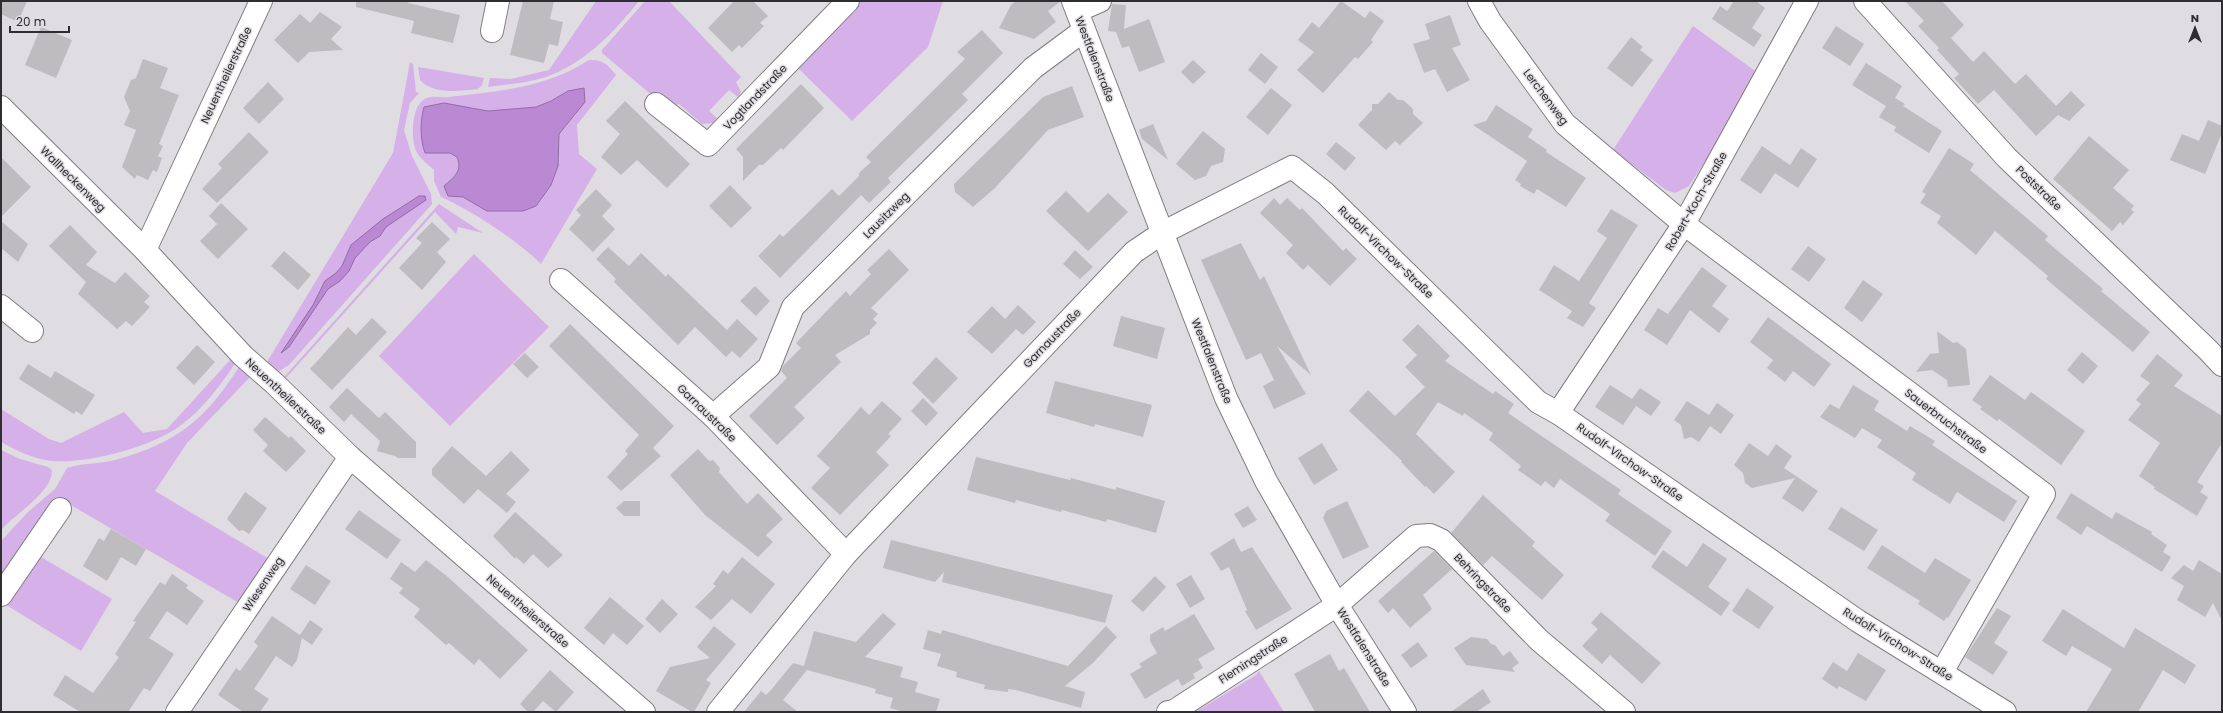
<svg xmlns="http://www.w3.org/2000/svg" width="2223" height="713" viewBox="0 0 2223 713" font-family="Poppins,sans-serif">
<style>
.green{fill:#d6b0e8;fill-rule:evenodd}
.water{fill:#bb89d3;stroke:#916da2}
.building{fill:#bfbcc0}
.lines{fill:none;stroke-linecap:round;stroke-linejoin:round}
.street-casing{stroke:#817e82;stroke-width:24}
.street{stroke:#fff;stroke-width:22}
.labels{text-anchor:middle;stroke-width:3;stroke-linejoin:round;paint-order:stroke}
.street-label{font-size:11px;fill:#2e2d2f;stroke:#e0dde2}
</style>
<rect width="100%" height="100%" fill="#e0dde2"/>
<g class="green">
<path d="M 596,1 L 639,1 C 615,31 587,61 551,75 C 531,83 509,84 488,87 L 490,78 L 511,79 L 549,70 Z"/>
<polygon points="645,1 669,1 741,77 736,82 741,92 738,97 729,90 709,111 718,119 714,123 702,124 679,104 667,108 602,53 602,50"/>
<polygon points="943,1 928,47 852,121 796,66 861,2"/>
<polygon points="1693,26 1758,73 1749,93 1689,186 1675,193 1666,190 1613,150"/>
<path d="M 589,60 C 603,59 608,65 616,75 L 577,125 L 579,154 L 597,169 L 541,264 C 518,241 471,210 441,197 L 434,181 L 434,170 C 427,164 422,160 417,153 C 410,140 411,103 427,98 C 434,95 441,98 448,97 C 498,91 546,88 589,60 ZM 568,91 L 577,113 L 559,134 L 558,166 L 551,185 L 475,203 L 463,197 L 448,196 L 444,186 C 454,176 463,171 457,157 L 450,153 L 425,153 L 422,114 L 470,107 L 488,111 L 536,107 L 551,101 Z"/>
<polygon points="410,62 413,64 416,92 419,93 410,103 404,130 412,156 431,194 432,204 289,365 279,371 267,362 393,153"/>
<path d="M 418,67 L 484,78 L 482,85 L 478,89 C 460,91 433,95 420,80 Z"/>
<polygon points="439,204 483,233 458,227 456,234 435,212 286,378 284,377"/>
<polygon points="474,254 549,327 450,426 379,356"/>
<path d="M 232,358 L 236,362 C 220,386 203,409 180,426 C 151,447 88,464 52,461 C 34,459 17,451 1,442 L 1,409 L 49,439 L 61,443 L 124,412 L 143,433 L 167,429 Z"/>
<path d="M 239,367 L 250,377 L 187,443 L 155,491 L 269,559 L 239,603 L 57,497 L 1,581 L 1,541 L 28,512 L 55,489 L 67,468 C 81,463 100,464 115,460 C 177,443 205,420 239,367 Z"/>
<path d="M 1,450 L 20,459 L 48,467 L 52,470 C 53,492 15,514 1,530 Z"/>
<polygon points="36,554 112,599 81,651 3,603"/>
<polygon points="1259,671 1284,712 1192,712 1197,711 1256,675"/>
</g>
<g class="water">
<path d="M 584,88 L 585,102 L 559,134 L 558,166 L 551,185 L 536,206 L 523,211 L 487,211 L 463,197 L 448,196 L 444,186 C 454,177 463,171 457,157 L 450,153 L 425,153 C 420,139 420,121 424,107 L 444,103 L 488,111 L 536,107 L 551,101 L 568,91 Z"/>
<polygon points="419,196 425,196 426,200 386,227 380,236 370,242 355,258 349,271 340,281 328,289 289,347 281,353 313,305 325,281 336,273 342,266 351,245 383,219"/>
</g>
<g class="building">
<polygon points="1,1 27,1 18,22 1,14"/>
<polygon points="356,1 409,1 408,3 460,15 453,43 411,33 414,21 356,7"/>
<polygon points="523,1 554,1 550,19 563,22 558,46 549,44 544,63 510,55"/>
<polygon points="734,1 753,1 768,16 760,23 764,26 742,48 739,45 732,52 708,28"/>
<polygon points="1016,1 1061,1 1048,11 1056,22 1034,39 999,28 1011,5"/>
<polygon points="1341,1 1365,18 1370,11 1384,21 1371,40 1373,42 1358,59 1355,57 1323,93 1297,70 1314,52 1298,40 1312,22 1319,28"/>
<polygon points="1734,1 1756,1 1765,8 1752,28 1762,35 1754,47 1712,19 1720,6 1727,11"/>
<polygon points="1905,1 1942,1 1964,25 1951,38 1973,62 1984,51 2015,84 2026,74 2056,106 2071,91 2085,105 2069,121 2058,115 2036,136 1994,90 1978,104 1954,78 1959,74 1937,50 1939,48 1918,26 1924,21"/>
<polygon points="1112,4 1126,5 1124,29 1149,19 1165,62 1139,72 1129,46 1122,48 1116,32 1108,31"/>
<polygon points="320,12 342,27 331,39 343,50 309,52 298,63 274,40 300,14 310,23"/>
<polygon points="1450,15 1461,45 1452,48 1470,80 1447,92 1435,69 1424,73 1413,44 1430,39 1425,24"/>
<polygon points="1836,26 1864,44 1850,66 1822,48"/>
<polygon points="41,27 72,40 56,78 25,65"/>
<polygon points="982,30 1003,53 962,94 968,100 888,178 891,182 869,203 861,195 780,278 758,256 780,234 783,237 832,189 839,196 859,176 859,173 871,162 866,157 965,59 957,52"/>
<polygon points="1631,37 1643,47 1640,50 1653,60 1632,87 1607,68"/>
<polygon points="1261,53 1278,67 1265,84 1248,70"/>
<polygon points="143,59 168,68 160,88 179,95 159,144 163,146 158,156 162,158 157,172 153,170 148,180 137,175 135,179 122,167 136,130 124,125 130,111 124,97 131,80 136,78"/>
<polygon points="1193,60 1206,72 1193,84 1181,72"/>
<polygon points="1866,63 1902,86 1895,98 1905,104 1903,106 1942,131 1929,153 1894,131 1896,127 1879,117 1886,106 1852,85"/>
<polygon points="268,82 284,99 259,124 243,108"/>
<polygon points="801,84 824,108 783,150 781,148 763,165 759,165 743,181 743,157 736,149"/>
<polygon points="1072,86 1084,117 1048,130 995,188 973,207 955,192 954,184 1043,97"/>
<polygon points="1271,88 1292,105 1268,135 1246,117"/>
<polygon points="1389,92 1398,100 1403,100 1413,109 1413,114 1423,123 1400,145 1395,141 1386,150 1358,125 1372,110 1372,104 1378,104"/>
<polygon points="625,101 690,164 667,188 637,160 621,175 601,157 620,134 606,121"/>
<polygon points="1496,105 1533,129 1528,137 1547,150 1546,152 1586,178 1566,207 1537,189 1534,194 1520,186 1521,184 1515,180 1527,161 1473,125 1486,121"/>
<polygon points="2208,120 2222,126 2222,133 2205,174 2170,160 2182,134 2199,141"/>
<polygon points="1153,124 1168,160 1142,139 1139,130"/>
<polygon points="1203,131 1225,149 1223,162 1211,166 1206,176 1195,180 1176,164"/>
<polygon points="249,132 269,152 217,203 202,189 222,168 218,164"/>
<polygon points="2089,136 2129,170 2113,188 2134,206 2131,209 2134,212 2123,225 2120,222 2112,231 2053,179"/>
<polygon points="1336,142 1356,158 1345,171 1326,154"/>
<polygon points="1762,146 1790,165 1801,148 1817,159 1798,188 1775,173 1761,194 1740,180"/>
<polygon points="1949,148 1974,164 1970,170 2048,236 2045,240 2103,289 2101,291 2150,332 2133,352 2046,279 2048,276 1995,231 1976,255 1937,223 1941,216 1920,203 1926,194 1922,192"/>
<polygon points="1,157 31,187 1,217"/>
<polygon points="730,185 752,208 731,228 709,206"/>
<polygon points="596,189 612,205 602,216 615,229 593,252 569,229 581,215 576,210"/>
<polygon points="1066,191 1088,213 1108,193 1128,212 1088,251 1046,211"/>
<polygon points="1274,198 1280,205 1287,198 1300,210 1302,208 1343,251 1346,248 1357,259 1330,286 1308,265 1303,270 1286,253 1293,245 1260,213"/>
<polygon points="221,203 248,229 218,259 200,241 217,224 209,216"/>
<polygon points="1611,209 1638,225 1589,303 1596,308 1583,327 1567,318 1572,311 1539,290 1554,265 1579,281 1607,238 1597,231"/>
<polygon points="1,221 28,244 18,262 1,248"/>
<polygon points="432,222 450,239 437,252 446,262 422,290 399,268 422,243 416,238"/>
<polygon points="70,225 97,252 86,265 115,283 125,272 150,296 144,302 150,307 132,326 126,321 117,329 78,294 86,282 49,246"/>
<polygon points="1241,243 1260,280 1264,276 1311,375 1277,346 1306,394 1274,409 1263,386 1274,380 1261,353 1246,360 1201,260"/>
<polygon points="1808,246 1826,259 1809,282 1791,269"/>
<polygon points="608,247 629,266 641,253 666,277 668,274 727,330 737,319 758,339 740,358 732,351 726,357 695,327 678,345 614,282 616,279 596,259"/>
<polygon points="889,249 909,270 871,308 878,314 873,319 877,323 870,330 870,334 835,355 841,362 794,407 805,418 777,445 749,416 787,378 781,371 783,366 801,348 796,343 846,291 850,296 871,274 867,270"/>
<polygon points="1075,250 1093,267 1080,279 1063,264"/>
<polygon points="284,251 311,275 298,290 271,266"/>
<polygon points="1702,267 1727,286 1712,306 1729,319 1719,333 1690,310 1667,345 1644,330 1658,308 1668,314"/>
<polygon points="1863,280 1883,294 1862,322 1844,308"/>
<polygon points="755,286 770,301 756,316 740,301"/>
<polygon points="1018,305 1036,322 1023,335 1016,329 992,354 967,332 992,306 1005,319"/>
<polygon points="1121,316 1165,328 1157,359 1113,346"/>
<polygon points="1768,317 1831,364 1814,387 1793,371 1785,382 1767,368 1773,360 1750,342"/>
<polygon points="372,318 387,332 332,390 310,369 348,327 356,335"/>
<polygon points="570,324 674,426 653,448 661,456 621,491 607,477 628,454 625,451 639,435 549,346"/>
<polygon points="1418,324 1450,356 1445,361 1493,394 1495,391 1514,404 1508,413 1621,490 1618,494 1672,531 1655,556 1605,521 1610,514 1560,479 1554,488 1545,481 1541,486 1518,470 1521,466 1489,440 1493,433 1464,413 1463,416 1438,402 1416,434 1455,472 1434,494 1426,486 1425,487 1401,462 1402,461 1349,411 1368,390 1395,416 1425,387 1405,367 1417,355 1402,340"/>
<polygon points="1937,331 1953,343 1957,342 1966,349 1970,385 1948,387 1947,380 1932,370 1916,372 1930,354 1939,353"/>
<polygon points="197,345 215,362 194,385 176,368"/>
<polygon points="2082,352 2098,366 2083,384 2067,370"/>
<polygon points="525,353 539,367 527,378 513,364"/>
<polygon points="2157,354 2183,375 2174,386 2222,416 2222,443 2197,482 2204,486 2200,492 2208,497 2197,516 2154,489 2155,487 2139,476 2160,443 2128,420 2141,404 2136,400 2150,383 2140,376"/>
<polygon points="936,357 958,378 933,404 912,383"/>
<polygon points="28,364 51,378 55,371 95,395 82,415 76,411 74,414 19,379"/>
<polygon points="1990,375 2025,400 2031,392 2085,431 2061,465 1999,419 1997,421 1980,409 1982,407 1972,400"/>
<polygon points="1055,381 1152,405 1143,437 1095,424 1094,427 1046,413"/>
<polygon points="1610,385 1632,399 1640,388 1661,402 1651,416 1636,406 1623,425 1595,407"/>
<polygon points="1853,385 1879,401 1874,410 1907,431 1910,426 1935,441 1932,445 2017,501 2004,522 1957,492 1950,504 1912,480 1916,473 1877,447 1882,440 1862,428 1855,438 1820,417 1830,404 1839,409"/>
<polygon points="347,388 379,418 385,412 416,442 416,458 398,458 395,456 377,451 380,441 351,414 344,422 329,407"/>
<polygon points="923,398 938,413 926,426 911,411"/>
<polygon points="882,401 902,419 888,434 891,436 876,452 889,465 840,515 811,488 830,468 817,456 861,407 869,415"/>
<polygon points="1687,401 1709,415 1717,403 1734,415 1721,434 1710,426 1699,442 1691,437 1684,439 1681,425 1674,420"/>
<polygon points="265,417 289,438 291,436 306,451 286,472 263,451 268,445 253,430"/>
<polygon points="1322,443 1338,470 1314,485 1298,458"/>
<polygon points="1749,443 1768,456 1776,444 1792,456 1784,468 1818,491 1803,512 1782,498 1795,478 1752,488 1745,483 1743,473 1734,465"/>
<polygon points="452,446 486,476 511,451 530,470 506,494 516,502 507,513 478,489 464,504 432,475 432,469"/>
<polygon points="698,449 709,461 713,460 720,468 719,472 747,504 758,493 783,519 766,535 773,542 758,557 705,515 670,475"/>
<polygon points="976,457 1070,480 1071,478 1116,490 1116,487 1165,501 1156,533 1107,519 1106,522 1062,510 1061,512 1016,500 1015,503 967,490"/>
<polygon points="245,492 267,508 249,534 243,530 239,531 227,519"/>
<polygon points="2071,493 2112,519 2116,512 2152,532 2151,534 2167,545 2163,552 2171,557 2162,572 2087,526 2081,535 2056,518"/>
<polygon points="1483,495 1535,542 1532,546 1564,575 1542,600 1492,556 1483,565 1451,533"/>
<polygon points="624,501 640,501 640,516 624,516 616,508"/>
<polygon points="1347,501 1369,547 1343,559 1323,518 1326,511"/>
<polygon points="1248,506 1257,520 1243,528 1234,514"/>
<polygon points="1841,507 1878,530 1864,551 1828,529"/>
<polygon points="359,510 401,540 387,559 345,529"/>
<polygon points="515,512 563,555 548,568 533,554 524,564 516,557 515,559 493,536"/>
<polygon points="111,529 146,549 136,566 121,557 107,581 83,566 99,538 104,541"/>
<polygon points="1234,538 1241,552 1252,547 1292,609 1256,630 1245,611 1247,610 1229,567 1221,571 1210,553"/>
<polygon points="891,540 1113,595 1105,623 942,582 944,572 935,582 883,568"/>
<polygon points="1703,543 1727,559 1708,587 1730,603 1721,616 1651,567 1663,550 1687,567"/>
<polygon points="1882,545 1925,573 1935,558 1971,580 1948,618 1947,617 1944,621 1918,604 1920,601 1867,568"/>
<polygon points="1434,551 1452,569 1423,595 1432,609 1410,628 1393,608 1388,613 1378,601"/>
<polygon points="742,557 775,584 751,614 732,599 711,620 695,607 716,586 713,584 723,570 728,574"/>
<polygon points="426,560 448,577 528,650 500,679 479,659 474,665 449,643 446,645 414,617 420,609 399,593 403,588 390,579 401,562 415,572"/>
<polygon points="2199,560 2222,574 2222,621 2213,603 2205,617 2177,600 2184,586 2171,578 2184,565 2193,571"/>
<polygon points="306,565 331,581 315,605 290,589"/>
<polygon points="172,574 188,585 186,588 204,601 187,625 167,611 149,638 174,654 150,691 144,688 128,712 80,712 53,695 65,675 93,693 119,657 115,654 136,622 133,621 160,582 165,585"/>
<polygon points="1191,575 1205,599 1190,608 1176,584"/>
<polygon points="1155,576 1166,587 1143,612 1131,601"/>
<polygon points="1747,588 1774,607 1759,629 1732,611"/>
<polygon points="610,597 644,626 627,645 613,633 604,645 584,628"/>
<polygon points="662,599 678,614 660,633 645,619"/>
<polygon points="1997,608 2011,616 1994,643 2008,652 1993,675 1965,657"/>
<polygon points="2063,609 2124,648 2135,628 2196,665 2185,684 2163,670 2138,712 2086,712 2112,669 2072,646 2066,656 2042,641"/>
<polygon points="1601,612 1661,663 1642,684 1610,655 1602,664 1582,646 1598,629 1591,623"/>
<polygon points="883,613 896,624 865,657 903,667 900,677 918,682 915,692 940,699 936,712 904,712 890,708 893,698 875,693 876,689 807,670 783,700 798,712 744,712 761,691 766,695 771,690 793,663 804,666 814,631 856,642"/>
<polygon points="1194,614 1215,649 1198,659 1203,668 1193,674 1195,678 1182,686 1178,679 1145,699 1130,674 1142,667 1139,664 1157,653 1150,641 1150,635 1163,627 1165,631"/>
<polygon points="272,616 300,635 310,620 323,629 312,645 302,638 297,660 292,667 276,656 254,689 269,699 260,712 243,712 218,695 236,668 240,671 258,646 254,642"/>
<polygon points="714,626 736,644 706,680 711,683 694,712 692,712 656,691 670,667 710,658 697,647"/>
<polygon points="1106,626 1117,637 1093,663 1065,686 1085,692 1081,708 1016,690 1008,689 1008,692 984,689 985,685 956,677 957,672 937,666 941,654 923,649 928,630 941,634 942,630 1068,666"/>
<polygon points="1471,637 1487,639 1491,644 1495,645 1503,656 1510,651 1519,663 1512,668 1515,672 1466,665 1454,648"/>
<polygon points="1418,642 1428,656 1411,668 1401,655"/>
<polygon points="1858,653 1886,670 1866,701 1839,686 1837,689 1822,679 1833,662 1847,671"/>
<polygon points="1330,654 1339,671 1344,668 1370,712 1315,712 1294,674"/>
<polygon points="550,670 574,692 556,712 543,701 533,712 528,712 520,704"/>
<polygon points="1483,689 1491,702 1476,712 1451,712"/>
</g>
<g class="lines">
<defs>
<g id="street">
<polyline points="1073,1 1226,398 1266,481 1337,605 1405,712"/>
<polyline points="1479,1 1490,21 1565,124 1684,224 2044,494 1942,672"/>
<polyline points="1865,1 2007,158 2208,350 2222,365"/>
<polyline points="1077,11 1100,1"/>
<polyline points="492,31 498,1"/>
<polyline points="656,104 708,145 848,1"/>
<polyline points="1,107 145,250 243,356 274,383 350,457 644,712"/>
<polyline points="145,250 261,1"/>
<polyline points="561,280 713,416 846,554"/>
<polyline points="1,306 32,331"/>
<polyline points="1558,413 1684,224 1807,1"/>
<polyline points="713,416 769,367 793,307 1033,68 1083,31"/>
<polyline points="1,595 60,509"/>
<polyline points="177,712 350,457"/>
<polyline points="718,712 846,554 1134,252 1162,233 1292,167 1325,193 1538,402 1558,413 1858,621 2005,712"/>
<polyline points="1168,712 1174,711 1337,605 1416,536 1430,535 1441,540 1539,640 1624,712"/>
</g>
</defs>
<use href="#street" class="street-casing"/>
<use href="#street" class="street"/>
</g>
<g class="labels">
<g class="street-label">
<text transform="translate(1095 59) rotate(69)" y="4">Westfalenstraße</text>
<text transform="translate(226 75) rotate(-65)" y="4">Neuentheilerstraße</text>
<text transform="translate(755 97) rotate(-46)" y="4">Vogtlandstraße</text>
<text transform="translate(1546 97) rotate(53)" y="4">Lerchenweg</text>
<text transform="translate(73 179) rotate(45)" y="4">Wallheckenweg</text>
<text transform="translate(2039 188) rotate(44)" y="4">Poststraße</text>
<text transform="translate(1696 201) rotate(-60)" y="4">Robert-Koch-Straße</text>
<text transform="translate(886 215) rotate(-45)" y="4">Lausitzweg</text>
<text transform="translate(1386 252) rotate(44)" y="4">Rudolf-Virchow-Straße</text>
<text transform="translate(1052 338) rotate(-46)" y="4">Garnaustraße</text>
<text transform="translate(1212 361) rotate(68)" y="4">Westfalenstraße</text>
<text transform="translate(286 396) rotate(43)" y="4">Neuentheilerstraße</text>
<text transform="translate(707 413) rotate(44)" y="4">Garnaustraße</text>
<text transform="translate(1946 421) rotate(37)" y="4">Sauerbruchstraße</text>
<text transform="translate(1630 462) rotate(35)" y="4">Rudolf-Virchow-Straße</text>
<text transform="translate(1483 583) rotate(46)" y="4">Behringstraße</text>
<text transform="translate(263 584) rotate(-56)" y="4">Wiesenweg</text>
<text transform="translate(528 611) rotate(41)" y="4">Neuentheilerstraße</text>
<text transform="translate(1898 644) rotate(32)" y="4">Rudolf-Virchow-Straße</text>
<text transform="translate(1364 647) rotate(58)" y="4">Westfalenstraße</text>
<text transform="translate(1253 659) rotate(-33)" y="4">Flemingstraße</text>
</g>
</g>
<rect width="2223" height="713" fill="none" stroke="#2e2d2f" stroke-width="4"/>
<g transform="translate(2195 28)" stroke="#e0dde2" stroke-width="3" paint-order="stroke">
<path d="M0-3L7 15L0 10L-7 15Z" fill="#2e2d2f"/>
<text y="-6" font-size="11" font-weight="bold" text-anchor="middle" fill="#2e2d2f">N</text>
</g>
<path d="M10 26v6h59v-6" fill="none" stroke="#2e2d2f" stroke-width="2"/>
<text x="16" y="26" font-size="12" fill="#2e2d2f" stroke="#e0dde2" stroke-width="3" paint-order="stroke">20 m</text>
</svg>
